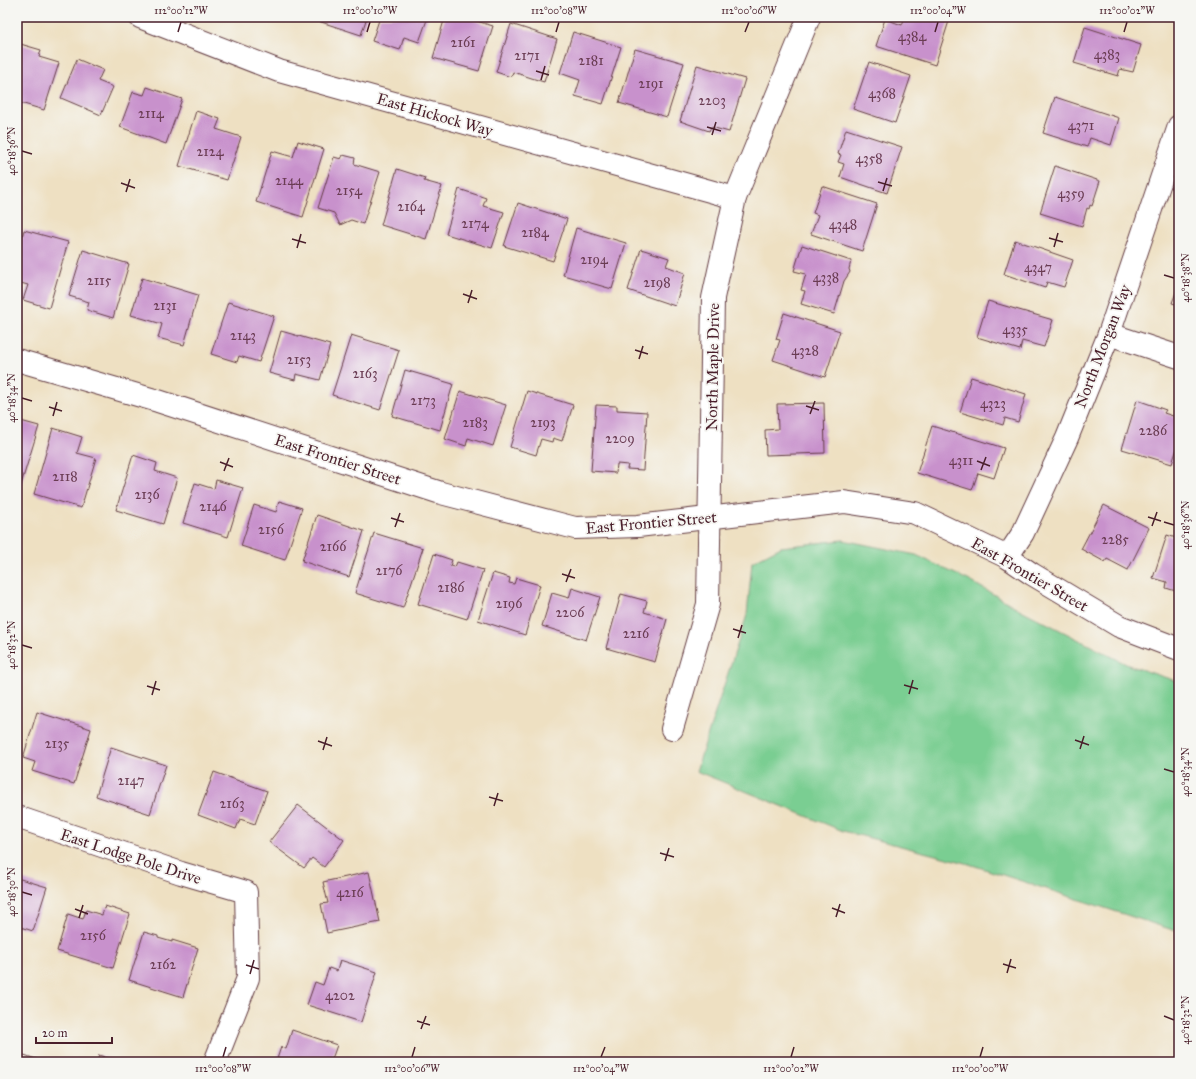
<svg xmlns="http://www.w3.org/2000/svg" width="1196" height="1079" viewBox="0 0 1196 1079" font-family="'IM FELL Great Primer',serif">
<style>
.green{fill:#7ace92;stroke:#62765e}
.building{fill:#c891cc}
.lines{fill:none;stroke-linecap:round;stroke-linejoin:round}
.minor-casing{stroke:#633c42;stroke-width:24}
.minor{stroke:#fff;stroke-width:22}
.ticks{fill:none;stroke:#4a1f2b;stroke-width:1.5}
.labels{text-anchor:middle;stroke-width:3.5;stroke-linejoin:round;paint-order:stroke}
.number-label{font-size:14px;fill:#6a3c53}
.street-label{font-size:16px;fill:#4a1f2b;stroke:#f6f6f2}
.neatline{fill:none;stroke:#4a1f2b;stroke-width:1.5}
.ticks-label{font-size:10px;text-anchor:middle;fill:#4a1f2b}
</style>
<rect width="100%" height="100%" fill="#f6f6f2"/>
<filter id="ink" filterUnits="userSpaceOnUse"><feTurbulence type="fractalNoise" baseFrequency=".025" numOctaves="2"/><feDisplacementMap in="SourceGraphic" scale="8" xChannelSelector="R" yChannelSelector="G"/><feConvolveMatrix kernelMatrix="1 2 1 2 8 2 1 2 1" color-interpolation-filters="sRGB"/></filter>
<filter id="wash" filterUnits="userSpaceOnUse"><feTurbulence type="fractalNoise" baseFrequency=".012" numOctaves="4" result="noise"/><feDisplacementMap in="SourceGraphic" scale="16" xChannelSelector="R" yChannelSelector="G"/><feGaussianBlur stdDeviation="0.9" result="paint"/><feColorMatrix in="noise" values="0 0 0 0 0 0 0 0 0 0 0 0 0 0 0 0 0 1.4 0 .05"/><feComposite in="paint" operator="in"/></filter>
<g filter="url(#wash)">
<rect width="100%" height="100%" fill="#eee0c2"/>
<polygon class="green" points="843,540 916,555 970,581 1021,610 1128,665 1179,682 1179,932 966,863 843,831 696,771 747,615 752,562 781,547"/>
<g id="blocks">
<g class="building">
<polygon points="316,17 367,17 361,35 315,20"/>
<polygon points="380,17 428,17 419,42 404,37 400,50 372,41"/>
<polygon points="445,17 463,17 493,26 479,71 433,58"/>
<polygon points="905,17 938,17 949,21 935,65 876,46 885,19 902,25"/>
<polygon points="511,24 557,39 544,82 513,72 511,77 496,72"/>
<polygon points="1085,27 1141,45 1133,72 1120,69 1118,76 1074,63"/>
<polygon points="573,32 621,47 603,104 575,96 580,80 560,73"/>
<polygon points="17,43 41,50 39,57 59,63 44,110 17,102"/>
<polygon points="635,49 684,63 667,117 619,103"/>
<polygon points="77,59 103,70 98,81 113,87 101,115 61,98"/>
<polygon points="869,62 911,76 895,123 853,109"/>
<polygon points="697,65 745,79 729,132 711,127 709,131 680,121"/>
<polygon points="147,87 182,99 166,144 120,127 133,92 144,95"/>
<polygon points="1055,97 1119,118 1111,145 1090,138 1087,147 1043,133"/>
<polygon points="196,111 220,119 216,129 241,137 227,180 179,166"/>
<polygon points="846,129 902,147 887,193 840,177 844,164 838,162 841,155 838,154"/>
<polygon points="298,141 324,149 303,217 256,202 272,151 293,157"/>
<polygon points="343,155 355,158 354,164 380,172 363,224 351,220 340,225 334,213 318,208 334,157 341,159"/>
<polygon points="1055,166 1100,181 1092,206 1090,205 1089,209 1087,208 1082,226 1040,213"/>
<polygon points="397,169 425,178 424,181 442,186 426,239 381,225"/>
<polygon points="822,186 877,204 862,251 811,234 818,215 813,213"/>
<polygon points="459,189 486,198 483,206 504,212 492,248 446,234"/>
<polygon points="518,203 567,219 553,261 504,246"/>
<polygon points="576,228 626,243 612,289 563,275"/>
<polygon points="24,230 68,242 49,308 23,300 28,285 17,282 17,256"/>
<polygon points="1015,240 1073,260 1064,287 1047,282 1045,288 1004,274"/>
<polygon points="802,245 851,261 849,269 850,272 844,281 834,314 801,304 805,291 801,290 806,274 794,271"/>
<polygon points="641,249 669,258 666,266 685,273 675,306 628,290"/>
<polygon points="83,250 129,264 113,318 87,310 89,302 69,296"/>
<polygon points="142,278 198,295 184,345 158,338 162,324 131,315"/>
<polygon points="1179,284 1179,305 1172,303"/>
<polygon points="988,301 1053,320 1044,347 1022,341 1020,350 977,337"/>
<polygon points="228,302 274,316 259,362 239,356 237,362 211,354"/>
<polygon points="784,313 840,331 825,377 773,360 780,340 776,339"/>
<polygon points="281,331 330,345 320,380 296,374 295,380 269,373"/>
<polygon points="351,335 399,350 380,410 332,395"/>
<polygon points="405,370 453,384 440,430 392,416"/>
<polygon points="971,377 1026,394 1018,422 1005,418 1003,425 960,412"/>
<polygon points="460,391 506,405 493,446 468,438 466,446 445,439"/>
<polygon points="527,391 573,405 562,441 553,438 552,442 541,439 536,455 510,447"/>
<polygon points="1137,400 1166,410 1164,413 1179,418 1179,442 1172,464 1122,449"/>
<polygon points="824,403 825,453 766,455 765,430 778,429 777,404"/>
<polygon points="596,405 617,406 617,410 647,412 643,470 627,469 628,465 617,464 616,473 591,471"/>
<polygon points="17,420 39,426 19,491 17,491"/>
<polygon points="932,426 1004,448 994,478 978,473 972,490 917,473"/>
<polygon points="53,428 82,437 77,453 96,458 81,508 34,494"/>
<polygon points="133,455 157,463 155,471 177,478 163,524 116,510"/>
<polygon points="216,480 243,488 228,537 183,523 195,483 214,489"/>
<polygon points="279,501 302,508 285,560 241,546 254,505 276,512"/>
<polygon points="1104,505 1149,528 1128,570 1107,559 1105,562 1081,549"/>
<polygon points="317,515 364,531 349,577 302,561"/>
<polygon points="374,533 423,548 403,608 355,593"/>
<polygon points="1167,535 1179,539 1179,592 1166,588 1167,582 1153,578"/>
<polygon points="434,554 452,560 450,566 455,567 457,562 483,570 467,619 418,604"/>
<polygon points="493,573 510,578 509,583 514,584 516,578 540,585 525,635 478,620"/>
<polygon points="572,588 600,597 586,640 542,626 552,593 569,598"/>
<polygon points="621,594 647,601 644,612 667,619 655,662 606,648"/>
<polygon points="37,712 91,729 74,784 32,771 35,762 23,758"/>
<polygon points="111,747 166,765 150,814 96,796"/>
<polygon points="214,772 267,791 255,824 240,819 236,829 198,815"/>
<polygon points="298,805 344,840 324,867 312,858 304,868 269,842"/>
<polygon points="369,872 380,922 327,933 321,904 328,903 323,882"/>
<polygon points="17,878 47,887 33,931 17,926"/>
<polygon points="105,906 130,914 113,968 57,951 68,914 83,919 86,910 102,915"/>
<polygon points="144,932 158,936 158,938 172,942 172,940 198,948 183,997 129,980"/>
<polygon points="340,960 377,972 361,1022 307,1005 315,982 323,985 329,968 337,971"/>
<polygon points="292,1030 337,1045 331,1062 276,1062 281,1047 286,1049"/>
<polygon points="18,1053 45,1062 17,1062"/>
<polygon points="99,1055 118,1062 97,1062"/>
</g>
</g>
</g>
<g filter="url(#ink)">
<use href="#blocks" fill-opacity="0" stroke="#633c42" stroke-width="1"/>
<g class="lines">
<defs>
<g id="minor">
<polyline points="140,17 279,71 735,198"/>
<polyline points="1109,334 1179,357"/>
<polyline points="17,360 158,401 441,493 575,528 638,526 844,502 915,513 1007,557 1032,574 1119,626 1179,649"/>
<polyline points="1007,557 1023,533 1067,438 1109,334 1179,126"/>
<polyline points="672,729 708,604 713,298 735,198 809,17"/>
<polyline points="17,817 181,873 246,892 248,978 215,1062"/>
</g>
</defs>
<use href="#minor" class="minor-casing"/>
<use href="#minor" class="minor"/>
</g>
</g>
<path class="ticks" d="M 178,32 L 181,22M 367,32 L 370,22M 556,32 L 559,22M 745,32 L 749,22M 935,32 L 938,22M 1124,32 L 1127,22M 536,71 L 549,75M 541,80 L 545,66M 707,127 L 721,131M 712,135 L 716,122M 22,151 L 32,154M 878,182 L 892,186M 121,183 L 135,188M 883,191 L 887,178M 126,192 L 130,179M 1049,238 L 1063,242M 292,239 L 306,243M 1054,247 L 1058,233M 297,248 L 301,234M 1164,275 L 1174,278M 463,294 L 477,299M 468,303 L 472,290M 635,350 L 648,354M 639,359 L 643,346M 22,398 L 32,401M 806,406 L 819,410M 49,407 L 62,411M 810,414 L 815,401M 53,416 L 57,402M 977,461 L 990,466M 220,462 L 233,467M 981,470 L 986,457M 224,471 L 229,458M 1148,517 L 1161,521M 391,518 L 404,522M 1164,522 L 1174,525M 1152,526 L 1157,512M 395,527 L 400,513M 562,574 L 575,578M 566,582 L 571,569M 733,629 L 746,633M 738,638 L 742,625M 22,645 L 32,648M 904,685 L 918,689M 147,686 L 160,690M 909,694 L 913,680M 152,695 L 156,681M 1075,740 L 1089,745M 318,741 L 332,746M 1080,749 L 1084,736M 323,750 L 327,737M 1164,769 L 1174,772M 489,797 L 503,801M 494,806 L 498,793M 660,853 L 674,857M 665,861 L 669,848M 22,892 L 32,895M 832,908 L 845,913M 75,909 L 88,914M 836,917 L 840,904M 79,918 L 83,905M 1003,964 L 1016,968M 246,965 L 259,969M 1007,973 L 1011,959M 250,974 L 254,960M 1164,1016 L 1174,1020M 417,1021 L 430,1025M 421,1029 L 426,1016M 223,1057 L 226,1047M 412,1057 L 415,1047M 601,1057 L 605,1047M 791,1057 L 794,1047M 980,1057 L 983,1047"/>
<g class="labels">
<g class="number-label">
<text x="912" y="41">4384</text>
<text x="463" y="47">2161</text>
<text x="1107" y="59">4383</text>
<text x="527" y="60">2171</text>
<text x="591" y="65">2181</text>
<text x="651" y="88">2191</text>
<text x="882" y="98">4368</text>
<text x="712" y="105">2203</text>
<text x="151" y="118">2114</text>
<text x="1081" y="130">4371</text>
<text x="210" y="156">2124</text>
<text x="869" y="163">4358</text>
<text x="289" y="185">2144</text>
<text x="349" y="195">2154</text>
<text x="1071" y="198">4359</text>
<text x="411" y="211">2164</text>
<text x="475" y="228">2174</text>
<text x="843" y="229">4348</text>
<text x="535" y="237">2184</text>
<text x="594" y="264">2194</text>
<text x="1038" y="272">4347</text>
<text x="826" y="282">4338</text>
<text x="99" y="285">2115</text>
<text x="657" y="287">2198</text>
<text x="165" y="310">2131</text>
<text x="1015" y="334">4335</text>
<text x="243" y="340">2143</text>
<text x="805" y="355">4328</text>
<text x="299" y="364">2153</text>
<text x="365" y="378">2163</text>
<text x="423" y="405">2173</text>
<text x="993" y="408">4323</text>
<text x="475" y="427">2183</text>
<text x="543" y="427">2193</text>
<text x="1153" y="435">2286</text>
<text x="620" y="443">2209</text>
<text x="961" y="465">4311</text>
<text x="65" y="481">2118</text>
<text x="147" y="499">2136</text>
<text x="213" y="511">2146</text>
<text x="271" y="534">2156</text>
<text x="1115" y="544">2285</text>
<text x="333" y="551">2166</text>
<text x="389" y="575">2176</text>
<text x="451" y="592">2186</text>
<text x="509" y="608">2196</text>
<text x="570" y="617">2206</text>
<text x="636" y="638">2216</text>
<text x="57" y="748">2135</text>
<text x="131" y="785">2147</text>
<text x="232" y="808">2163</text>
<text x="350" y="897">4216</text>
<text x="93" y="940">2156</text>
<text x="163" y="969">2162</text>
<text x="340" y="1000">4202</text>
</g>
<g class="street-label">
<text transform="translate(435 114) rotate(16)" y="6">East Hickock Way</text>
<text transform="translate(1102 346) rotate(-69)" y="6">North Morgan Way</text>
<text transform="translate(712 367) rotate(-89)" y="6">North Maple Drive</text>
<text transform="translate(338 459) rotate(18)" y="6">East Frontier Street</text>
<text transform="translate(651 522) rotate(-5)" y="6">East Frontier Street</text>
<text transform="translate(1030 574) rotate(30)" y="6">East Frontier Street</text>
<text transform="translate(131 856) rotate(18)" y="6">East Lodge Pole Drive</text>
</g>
</g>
<rect width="1196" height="1079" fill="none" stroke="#f6f6f2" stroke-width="44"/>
<path d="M36 1037v6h76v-6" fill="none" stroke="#4a1f2b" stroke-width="2"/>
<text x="42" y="1037" font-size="12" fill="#4a1f2b" stroke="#f6f6f2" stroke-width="3" paint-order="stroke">20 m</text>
<rect x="22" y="22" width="1152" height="1035" class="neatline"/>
<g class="ticks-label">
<text x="181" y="14">112°00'12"W</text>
<text x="370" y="14">112°00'10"W</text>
<text x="559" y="14">112°00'08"W</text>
<text x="749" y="14">112°00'06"W</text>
<text x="938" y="14">112°00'04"W</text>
<text x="1127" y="14">112°00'02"W</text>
<text transform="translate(11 151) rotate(-90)" y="4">40°18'36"N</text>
<text transform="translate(1185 278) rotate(-90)" y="4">40°18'38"N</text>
<text transform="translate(11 398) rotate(-90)" y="4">40°18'34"N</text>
<text transform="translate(1185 525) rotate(-90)" y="4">40°18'36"N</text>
<text transform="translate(11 645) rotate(-90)" y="4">40°18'32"N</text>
<text transform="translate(1185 772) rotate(-90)" y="4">40°18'34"N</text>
<text transform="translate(11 892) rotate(-90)" y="4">40°18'30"N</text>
<text transform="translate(1185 1020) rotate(-90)" y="4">40°18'32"N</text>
<text x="223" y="1072">112°00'08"W</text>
<text x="412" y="1072">112°00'06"W</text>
<text x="601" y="1072">112°00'04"W</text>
<text x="791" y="1072">112°00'02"W</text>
<text x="980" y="1072">112°00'00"W</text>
</g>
</svg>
